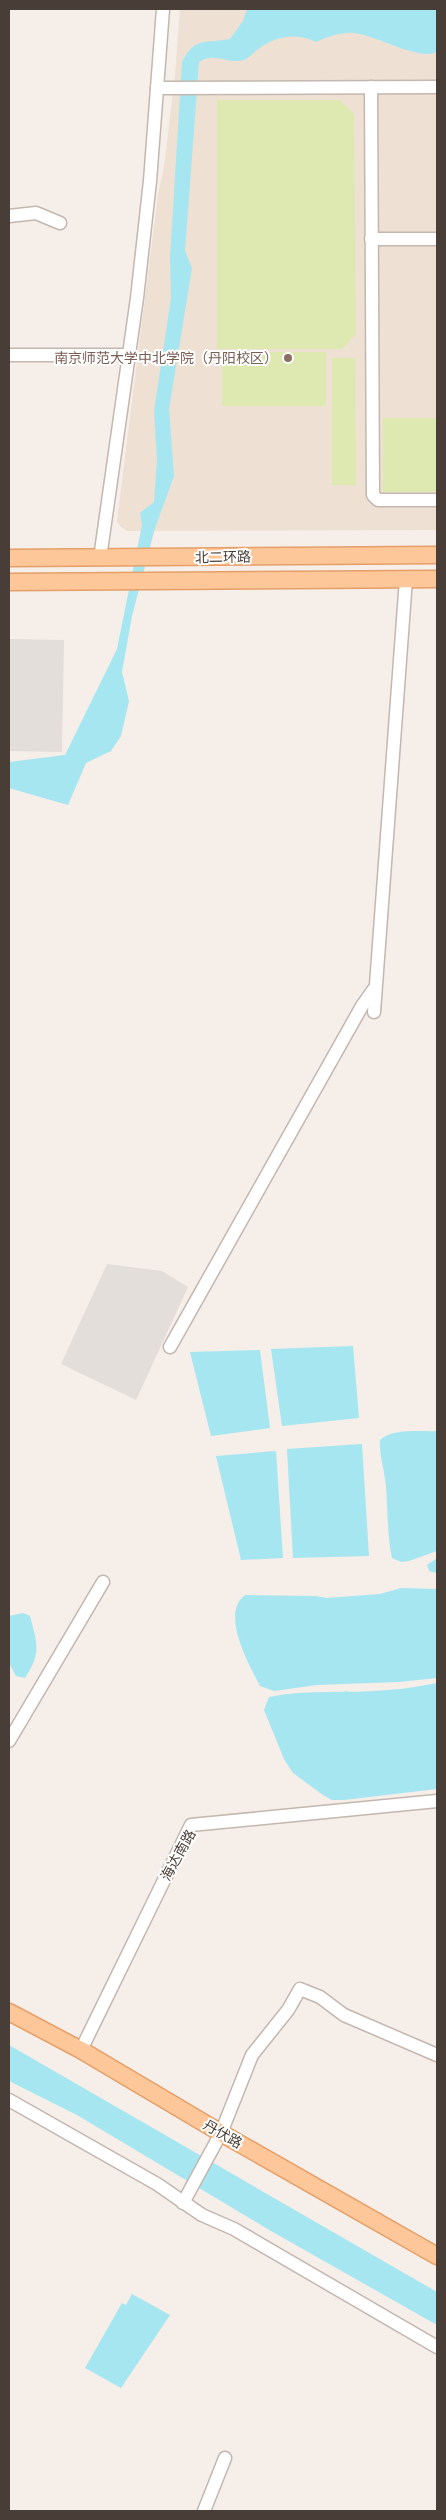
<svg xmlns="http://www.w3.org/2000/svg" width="446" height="2520" viewBox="0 0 446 2520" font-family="'Source Sans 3','Noto Sans SC',sans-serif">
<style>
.industrial{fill:#e4dedb}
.education{fill:#eee0d3}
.green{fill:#dee9b2}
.water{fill:#a6e6f1}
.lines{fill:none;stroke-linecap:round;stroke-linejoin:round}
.minor-casing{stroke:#c3b7af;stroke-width:15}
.major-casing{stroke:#e59f67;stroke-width:19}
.minor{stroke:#fff;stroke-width:12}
.major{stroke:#fec799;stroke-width:16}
.education-dot{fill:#8d6e63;stroke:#fff;stroke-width:2}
.labels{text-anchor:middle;stroke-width:4;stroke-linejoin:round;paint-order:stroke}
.education-label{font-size:14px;fill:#785e54;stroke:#fff;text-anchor:end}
.street-label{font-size:14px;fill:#493e37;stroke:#fff}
</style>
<rect width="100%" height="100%" fill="#f5eee9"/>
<g class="industrial">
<polygon points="9,639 64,640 62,752 9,751"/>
<polygon points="107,1264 162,1271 188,1287 136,1400 61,1364"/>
</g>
<polygon class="education" points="180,9 437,9 437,530 127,531 120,526 117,521 158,195 164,167 175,76"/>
<g class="green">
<polygon points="217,100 340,100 354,114 356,334 342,349 217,349"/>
<rect x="222" y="352" width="104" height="54"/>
<polygon points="332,358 355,358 356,485 332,485"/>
<rect x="383" y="418" width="54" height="74"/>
</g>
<g class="water">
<path d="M 247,9 L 437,9 L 437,52 C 418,61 376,35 354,33 C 341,32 328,37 316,42 C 296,32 274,36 257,50 C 253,53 249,58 244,60 C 228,65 215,51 199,62 L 185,251 L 192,268 L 169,409 L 174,476 L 155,528 L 132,616 L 122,672 L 129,701 L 121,736 L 111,751 L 86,763 L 68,805 L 9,788 L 9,762 L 65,755 L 117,649 L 142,525 L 140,513 L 154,502 L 157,460 L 154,411 L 171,298 L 170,258 L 182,62 C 195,36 205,44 230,39 L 243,21 Z"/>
<polygon points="353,1346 359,1418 282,1426 271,1349"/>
<polygon points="260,1350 270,1428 211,1436 190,1352"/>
<path d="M 437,1431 L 437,1551 L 409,1561 L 401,1562 L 392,1558 C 387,1534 388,1511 386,1487 C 385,1471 379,1456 380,1440 C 393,1428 420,1432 437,1431 Z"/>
<polygon points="362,1444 369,1556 293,1558 287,1449"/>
<polygon points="276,1451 283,1558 241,1560 216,1456"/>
<polygon points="437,1558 437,1573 429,1571 427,1565"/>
<path d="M 401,1588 L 437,1589 L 437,1678 L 399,1682 L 317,1685 L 274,1691 L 260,1686 C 249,1664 220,1614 245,1595 L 315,1596 L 327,1598 L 380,1594 Z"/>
<path d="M 23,1613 L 30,1616 C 37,1644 42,1652 25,1678 L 16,1676 L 9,1663 L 9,1616 Z"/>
<path d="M 437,1683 L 437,1789 L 344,1800 L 332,1800 L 323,1795 L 293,1773 L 284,1759 L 264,1710 L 269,1697 C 308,1689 348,1694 388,1690 C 404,1689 421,1686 437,1683 Z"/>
<polygon points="9,2045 437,2292 437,2325 271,2231 77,2115 9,2081"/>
<polygon points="132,2294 170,2315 121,2388 85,2368 122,2303 126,2305"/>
</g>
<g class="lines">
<defs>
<g id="minor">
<polyline points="371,87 373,495 378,500 437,500"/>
<polyline points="157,88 437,87"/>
<polyline points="9,216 36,213 60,223"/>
<polyline points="371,239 437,239"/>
<polyline points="9,355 129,355"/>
<polyline points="100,558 137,298 150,181 163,9"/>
<polyline points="374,1012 406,579"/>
<polyline points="170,1347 362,1006 374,989"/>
<polyline points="9,1741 103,1582"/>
<polyline points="81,2050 191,1825 437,1801"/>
<polyline points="9,2100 157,2184 202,2215 234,2229 437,2347"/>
<polyline points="183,2203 221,2133 252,2055 288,2010 300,1989 320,1997 344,2015 437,2055"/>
<polyline points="204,2511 225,2458"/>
</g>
<g id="major">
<polyline points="9,558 437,555"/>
<polyline points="9,582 437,579"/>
<polyline points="9,2012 81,2050 221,2133 437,2256"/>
</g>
</defs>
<use href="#minor" class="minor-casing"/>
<use href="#major" class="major-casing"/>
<use href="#minor" class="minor"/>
<use href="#major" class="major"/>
</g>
<circle class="education-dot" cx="288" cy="358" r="5"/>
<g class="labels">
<g class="education-label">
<text x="278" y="363">南京师范大学中北学院（丹阳校区）</text>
</g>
<g class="street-label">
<text transform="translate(223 557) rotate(-1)" y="5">北二环路</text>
<text transform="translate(178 1855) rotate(-61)" y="5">海达南路</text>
<text transform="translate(223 2134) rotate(30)" y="5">丹伏路</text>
</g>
</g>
<rect width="446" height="2520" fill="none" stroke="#493e37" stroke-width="20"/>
</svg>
